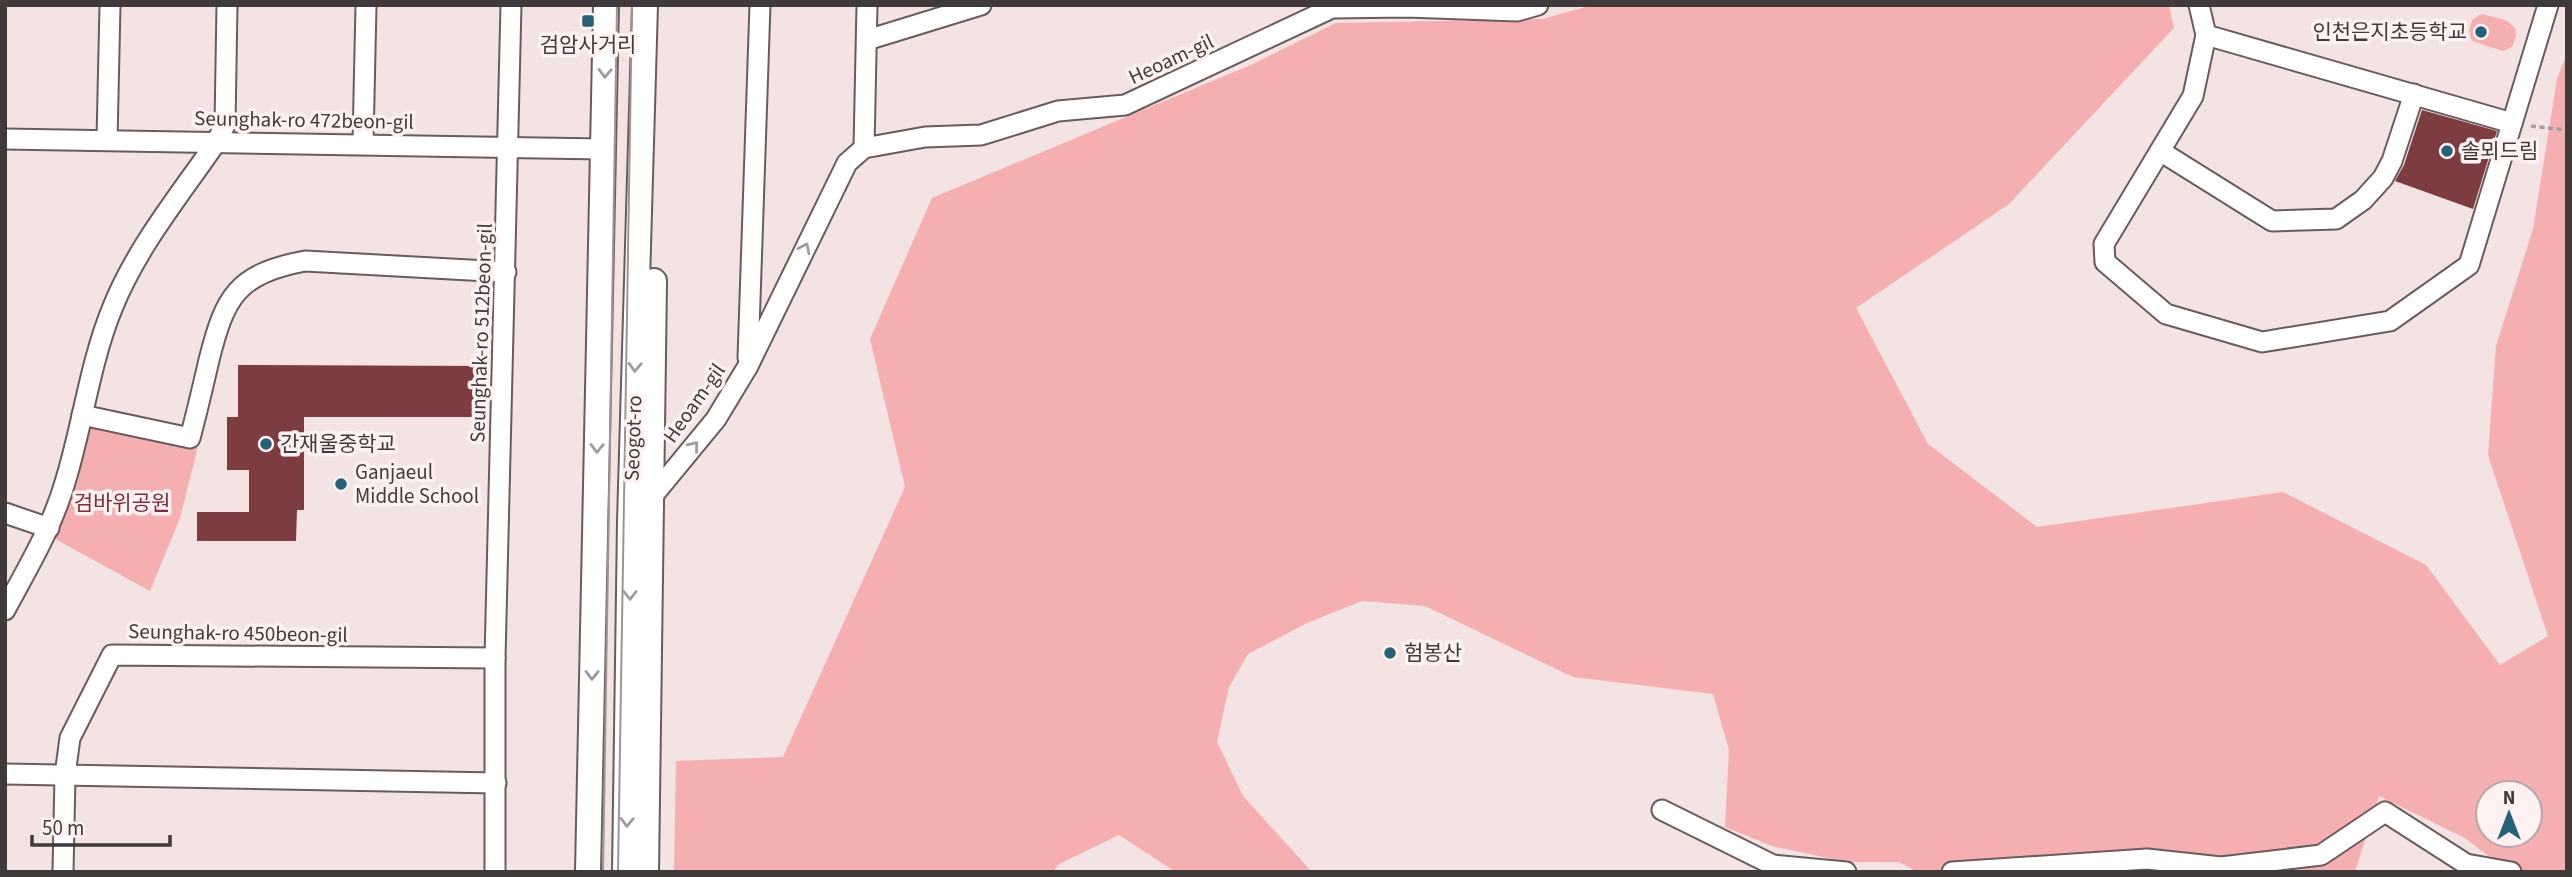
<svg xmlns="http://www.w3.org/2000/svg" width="2572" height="877" viewBox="0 0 2572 877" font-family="'Source Sans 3','Noto Sans KR',sans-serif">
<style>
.green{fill:#f5afb1;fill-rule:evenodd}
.building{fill:#7d3c40}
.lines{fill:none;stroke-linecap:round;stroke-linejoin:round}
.minor-casing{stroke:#695c5c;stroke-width:23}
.major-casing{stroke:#695c5c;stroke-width:28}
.path{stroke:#a69b9b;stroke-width:3.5;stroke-dasharray:5 3.5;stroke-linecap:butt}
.minor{stroke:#fff;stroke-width:19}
.major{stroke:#fff;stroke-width:24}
.tram{stroke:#9f9494;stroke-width:2}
.oneway{stroke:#a09c9c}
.poi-dot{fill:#256279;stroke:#fef1f1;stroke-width:2.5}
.labels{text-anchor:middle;stroke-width:7;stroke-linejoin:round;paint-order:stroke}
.poi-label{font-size:21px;fill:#403a3a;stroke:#fef1f1;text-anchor:start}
.street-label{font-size:21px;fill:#403a3a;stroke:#fef1f1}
.park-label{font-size:21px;fill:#832b35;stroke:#fef1f1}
</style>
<rect width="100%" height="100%" fill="#f3e3e3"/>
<g class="green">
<path d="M 1592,5 L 2169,5 L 2174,28 L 2009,204 L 1856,308 L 1928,444 L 2037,527 L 2283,492 L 2426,565 L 2500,665 L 2548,636 L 2488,455 L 2496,346 L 2533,229 L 2557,79 L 2567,54 L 2567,872 L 2509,872 L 2465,838 L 2379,796 L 2355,872 L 1917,872 L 1899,862 L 1846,862 L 1772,846 L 1725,827 L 1729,750 L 1713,694 L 1573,677 L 1425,606 L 1362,601 L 1307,623 L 1248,654 L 1229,687 L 1217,742 L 1243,796 L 1312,872 L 1176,872 L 1119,835 L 1059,864 L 1053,872 L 674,872 L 676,761 L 783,757 L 905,487 L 870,339 L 932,198 L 1253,64 L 1336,23 L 1543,19 ZM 2488,793 L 2530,793 L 2530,835 L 2488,835 Z"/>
<polygon points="2481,14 2506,20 2515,28 2516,37 2512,47 2503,51 2472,41 2469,32 2472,20"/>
<polygon points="83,418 199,442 180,518 150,591 48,535"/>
</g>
<g class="building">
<polygon points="2422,110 2497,131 2473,209 2395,181 2404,165"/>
<polygon points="238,365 482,366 482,417 304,417 304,510 297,510 296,541 197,541 197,512 249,512 249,470 227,470 227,417 238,417"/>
</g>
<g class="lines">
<defs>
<g id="minor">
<polyline points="2199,5 2206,35 2193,96 2104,244 2105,262 2166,314 2262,342 2390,321 2469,265 2548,5"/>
<polyline points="2206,35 2512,123"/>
<polyline points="867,40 981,5"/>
<polyline points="5,139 603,149"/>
<polyline points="107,140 110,5"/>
<polyline points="363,143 366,5"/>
<polyline points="864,148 867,5"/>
<polyline points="2160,151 2272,221 2336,219 2363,200 2383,178 2392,161 2414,94"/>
<polyline points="748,358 760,5"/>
<path d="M 82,415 L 190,438 C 197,412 203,386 209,360 C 225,296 237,274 305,261 L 506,272"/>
<polyline points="651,498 716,419 748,366 847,163 864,148 925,137 981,135 1058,111 1125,105 1332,8 1407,7 1517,11 1538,5"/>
<polyline points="5,513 49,528"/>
<path d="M 5,610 C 28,567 53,526 66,479 C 83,423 90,363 112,309 C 136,248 180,195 217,141 L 225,125 L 227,5"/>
<polyline points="5,774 496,783"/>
<polyline points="1662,810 1773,865 1846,872"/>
<polyline points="63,872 65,775 70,738 112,655 495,658"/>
<polyline points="495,872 495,658 511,5"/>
<polyline points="1952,872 2147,859 2221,867 2321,855 2385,812 2466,864 2511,872"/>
</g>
<g id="major">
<polyline points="588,872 606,5"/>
<polyline points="625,872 630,522 645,5"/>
<polyline points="646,872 654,281"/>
</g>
</defs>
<use href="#minor" class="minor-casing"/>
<use href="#major" class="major-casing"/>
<polyline class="path" points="2531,126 2567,130"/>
<use href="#minor" class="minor"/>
<use href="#major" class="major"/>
<g class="tram">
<polyline points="603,872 617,5"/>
<polyline points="618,872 632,5"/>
</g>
</g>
<defs><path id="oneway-chevron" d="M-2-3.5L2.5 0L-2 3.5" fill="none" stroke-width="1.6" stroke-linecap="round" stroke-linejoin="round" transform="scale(1.75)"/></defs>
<g class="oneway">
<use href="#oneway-chevron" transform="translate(605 73) rotate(91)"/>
<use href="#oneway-chevron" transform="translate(805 248) rotate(-64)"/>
<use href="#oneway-chevron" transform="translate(635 367) rotate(92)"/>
<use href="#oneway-chevron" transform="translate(694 446) rotate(-51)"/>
<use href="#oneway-chevron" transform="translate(597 448) rotate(91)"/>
<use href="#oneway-chevron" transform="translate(630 595) rotate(90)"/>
<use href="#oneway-chevron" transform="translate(592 675) rotate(91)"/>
<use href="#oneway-chevron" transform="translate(627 822) rotate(91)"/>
</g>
<g class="poi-dot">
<rect x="581" y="14" width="14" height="14" rx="3.5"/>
<circle cx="2481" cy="32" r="7"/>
<circle cx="2447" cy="151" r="7"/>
<circle cx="266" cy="444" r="7"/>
<circle cx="341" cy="484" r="7"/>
<circle cx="1390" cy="653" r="7"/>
</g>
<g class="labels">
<g class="poi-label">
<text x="2467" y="39" text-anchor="end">인천은지초등학교</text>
<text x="588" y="52" text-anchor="middle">검암사거리</text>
<text x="2461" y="158">솔뫼드림</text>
<text x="280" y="451">간재울중학교</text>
<text x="355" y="479">Ganjaeul<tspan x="355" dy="24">Middle School</tspan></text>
<text x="1404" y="660">험봉산</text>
</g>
<g class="street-label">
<text transform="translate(1171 59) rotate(-25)" y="7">Heoam-gil</text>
<text transform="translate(304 120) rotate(1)" y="7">Seunghak-ro 472beon-gil</text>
<text transform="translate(481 333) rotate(-88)" y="7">Seunghak-ro 512beon-gil</text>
<text transform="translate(694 403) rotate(-55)" y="7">Heoam-gil</text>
<text transform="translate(633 438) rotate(-88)" y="7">Seogot-ro</text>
<text transform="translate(238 633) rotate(1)" y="7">Seunghak-ro 450beon-gil</text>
</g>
<g class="park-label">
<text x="122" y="510">검바위공원</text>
</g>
</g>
<rect width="2572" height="877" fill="none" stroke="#403a3a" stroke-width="14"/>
<g transform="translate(2509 814)"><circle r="33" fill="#fef1f1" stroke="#b2a8a8" stroke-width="2"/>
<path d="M0-5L12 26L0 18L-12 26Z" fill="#256279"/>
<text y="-10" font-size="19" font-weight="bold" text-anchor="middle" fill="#403a3a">N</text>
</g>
<path d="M32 835v10h138v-10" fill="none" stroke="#403a3a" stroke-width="3.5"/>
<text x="42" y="835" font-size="21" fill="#403a3a" stroke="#fef1f1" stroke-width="5" paint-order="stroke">50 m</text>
</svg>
